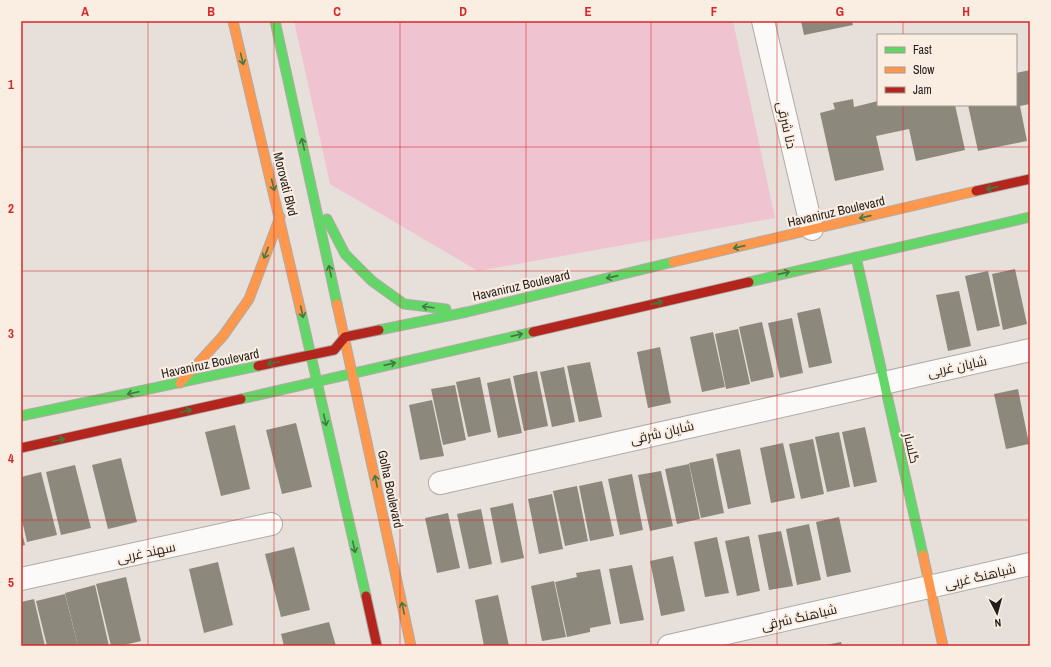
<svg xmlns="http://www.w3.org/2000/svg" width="1051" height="667" viewBox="0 0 1051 667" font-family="'Archivo Narrow',Cairo,sans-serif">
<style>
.green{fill:#efc3d0}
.building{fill:#8d887c}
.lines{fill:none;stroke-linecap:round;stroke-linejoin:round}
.street-casing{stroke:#afaba6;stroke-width:24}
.fast-casing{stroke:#afaba6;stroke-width:11}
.slow-casing{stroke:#afaba6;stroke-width:11}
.jam-casing{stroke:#afaba6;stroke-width:11}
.street{stroke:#fbfaf9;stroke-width:22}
.fast{stroke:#63d668;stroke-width:9}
.slow{stroke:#ff974d;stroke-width:9}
.jam{stroke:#b3261e;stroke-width:9}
.oneway{stroke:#427940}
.grid{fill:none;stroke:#d62828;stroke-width:1;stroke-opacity:0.55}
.labels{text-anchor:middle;stroke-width:4;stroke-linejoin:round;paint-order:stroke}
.street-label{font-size:13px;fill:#211c19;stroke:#faede2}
.neatline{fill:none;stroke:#d62828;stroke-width:1.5}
.grid-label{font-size:13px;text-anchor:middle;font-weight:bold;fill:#d62828}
</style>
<rect width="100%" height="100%" fill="#e7e0da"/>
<polygon class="green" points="294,21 733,21 775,218 478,271 330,184"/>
<g class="building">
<polygon points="801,21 852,21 853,25 804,35"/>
<polygon points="1030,70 1030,104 1020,106 1027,141 978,151 968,105 1016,105 1016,73"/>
<polygon points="853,99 854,107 878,101 878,105 955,105 965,150 916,161 909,129 876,136 884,170 835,181 820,113 835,109 833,103"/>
<polygon points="1015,269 1027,324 1003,330 992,274"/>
<polygon points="988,271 1000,326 977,331 965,276"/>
<polygon points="959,291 971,346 948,351 936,295"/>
<polygon points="820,308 832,363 809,368 797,313"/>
<polygon points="792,318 803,373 780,378 768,323"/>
<polygon points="762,322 774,377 751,382 739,327"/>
<polygon points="738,329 750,384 726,389 715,334"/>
<polygon points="713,332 725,387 702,392 690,337"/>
<polygon points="660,347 671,403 648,408 637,352"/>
<polygon points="590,362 602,417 579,422 567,366"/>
<polygon points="564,367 575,422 552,427 540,372"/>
<polygon points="537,371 548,426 524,431 513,376"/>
<polygon points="480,377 491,432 468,437 456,382"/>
<polygon points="510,378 522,433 498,438 487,383"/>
<polygon points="455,385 466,440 443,445 431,389"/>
<polygon points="1018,389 1029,444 1006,449 994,394"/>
<polygon points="432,400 444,456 420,460 409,405"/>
<polygon points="296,423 312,487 282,494 266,430"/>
<polygon points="235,425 250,489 221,496 205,432"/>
<polygon points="865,427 877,482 854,487 842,432"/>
<polygon points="839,432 850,487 827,492 815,437"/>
<polygon points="813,439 824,494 801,499 789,444"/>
<polygon points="783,443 795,498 771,503 760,448"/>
<polygon points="740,449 751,504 728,509 716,454"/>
<polygon points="121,458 137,522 108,529 92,465"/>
<polygon points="713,458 724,513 701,518 689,463"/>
<polygon points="689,464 700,519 677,524 665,469"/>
<polygon points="75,465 91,528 61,535 46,472"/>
<polygon points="661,471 673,526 650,531 638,475"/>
<polygon points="41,472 57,535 27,542 21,516 21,477"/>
<polygon points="632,474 643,530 620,535 608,479"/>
<polygon points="602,481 614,536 590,541 579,486"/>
<polygon points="577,486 588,541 565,546 553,491"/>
<polygon points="552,494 563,549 539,554 528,499"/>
<polygon points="513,503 524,558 501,563 490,508"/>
<polygon points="481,509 492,564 469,569 457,514"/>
<polygon points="448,513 460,568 437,573 425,518"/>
<polygon points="839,517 851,572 827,577 816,522"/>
<polygon points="809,524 821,580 797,585 786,529"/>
<polygon points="21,528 25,545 21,546"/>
<polygon points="781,531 793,586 769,590 758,535"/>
<polygon points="749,536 760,591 737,596 725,541"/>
<polygon points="717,537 729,593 705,597 694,542"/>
<polygon points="294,547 310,610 281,617 265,554"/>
<polygon points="673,556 685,611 661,616 650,561"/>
<polygon points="218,562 233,625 204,633 189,569"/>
<polygon points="632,565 644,620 620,624 609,569"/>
<polygon points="600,569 611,624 590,628 590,632 567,637 555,582 577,577 576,573"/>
<polygon points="126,577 141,641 120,646 111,646 96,584"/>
<polygon points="554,581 566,637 542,641 531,586"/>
<polygon points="95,585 109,646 78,646 65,593"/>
<polygon points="65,594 78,646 47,646 36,601"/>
<polygon points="498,595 509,646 484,646 475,600"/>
<polygon points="34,599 45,646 21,646 21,602"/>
<polygon points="329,622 336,646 284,646 281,634"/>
<polygon points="841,642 842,646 826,646 826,645"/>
</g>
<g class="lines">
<defs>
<g id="street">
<polyline points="763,21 812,229"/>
<polyline points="440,483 1030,350"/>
<polyline points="21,579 271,524"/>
<polyline points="669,646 1030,564"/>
</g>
<g id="fast">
<polyline points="275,21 337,304"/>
<polyline points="327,219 345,254 372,281 404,304 446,309"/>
<polyline points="856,257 923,555"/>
<polyline points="749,282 1030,217"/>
<polyline points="301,312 366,596"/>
<polyline points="379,330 467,312 673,262"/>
<polyline points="241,399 533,332"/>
<polyline points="21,416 258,366"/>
</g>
<g id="slow">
<polyline points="233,21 301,312"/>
<polyline points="673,262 976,191"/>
<polyline points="337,304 411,646"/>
<polyline points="180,383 223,336 249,299 280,217"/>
<polyline points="923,555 943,646"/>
</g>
<g id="jam">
<polyline points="976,191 1030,179"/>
<polyline points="533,332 749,282"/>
<polyline points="258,366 334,350 345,337 379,330"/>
<polyline points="21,448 241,399"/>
<polyline points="366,596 377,646"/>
</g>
</defs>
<use href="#street" class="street-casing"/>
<use href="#fast" class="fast-casing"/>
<use href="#slow" class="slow-casing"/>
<use href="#jam" class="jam-casing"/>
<use href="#street" class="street"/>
<use href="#fast" class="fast"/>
<use href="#slow" class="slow"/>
<use href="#jam" class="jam"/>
</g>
<defs><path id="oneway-shaft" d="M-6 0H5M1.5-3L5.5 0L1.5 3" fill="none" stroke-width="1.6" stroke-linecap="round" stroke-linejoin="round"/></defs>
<g class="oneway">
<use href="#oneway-shaft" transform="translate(242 59) rotate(76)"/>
<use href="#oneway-shaft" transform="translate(303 144) rotate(-103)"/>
<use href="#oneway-shaft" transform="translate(273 185) rotate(76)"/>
<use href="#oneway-shaft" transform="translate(992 188) rotate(167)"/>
<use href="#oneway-shaft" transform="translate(865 217) rotate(167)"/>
<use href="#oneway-shaft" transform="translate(739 247) rotate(167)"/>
<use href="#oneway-shaft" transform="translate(266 253) rotate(111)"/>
<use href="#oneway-shaft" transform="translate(330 271) rotate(-102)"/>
<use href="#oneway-shaft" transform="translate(784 273) rotate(-13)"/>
<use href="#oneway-shaft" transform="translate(612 277) rotate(167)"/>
<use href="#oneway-shaft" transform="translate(657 303) rotate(-13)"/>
<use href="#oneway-shaft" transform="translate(428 307) rotate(-173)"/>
<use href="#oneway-shaft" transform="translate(302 312) rotate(77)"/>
<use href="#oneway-shaft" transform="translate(517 335) rotate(-13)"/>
<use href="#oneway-shaft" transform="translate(273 363) rotate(168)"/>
<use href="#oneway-shaft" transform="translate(390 364) rotate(-13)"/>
<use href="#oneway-shaft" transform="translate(133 393) rotate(168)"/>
<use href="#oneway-shaft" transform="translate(186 411) rotate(-13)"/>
<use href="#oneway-shaft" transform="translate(325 420) rotate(77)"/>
<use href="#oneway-shaft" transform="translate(59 440) rotate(-13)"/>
<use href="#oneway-shaft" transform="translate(376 481) rotate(-102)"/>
<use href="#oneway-shaft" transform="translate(354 547) rotate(77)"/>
<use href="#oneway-shaft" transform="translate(403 608) rotate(-102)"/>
</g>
<path class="grid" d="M 148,21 L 148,646M 274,21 L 274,646M 400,21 L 400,646M 526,21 L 526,646M 651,21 L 651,646M 777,21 L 777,646M 903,21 L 903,35M 903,105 L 903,646M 21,147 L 1030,147M 21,271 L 1030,271M 21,396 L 1030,396M 21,520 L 1030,520"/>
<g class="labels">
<g class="street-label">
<text transform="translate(787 125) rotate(77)" y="5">دنا شرقی</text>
<text transform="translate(286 184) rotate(76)" y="5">Morovati Blvd</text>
<text transform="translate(836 211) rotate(-13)" y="5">Havaniruz Boulevard</text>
<text transform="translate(521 285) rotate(-13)" y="5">Havaniruz Boulevard</text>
<text transform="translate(210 363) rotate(-12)" y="5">Havaniruz Boulevard</text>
<text transform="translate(957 366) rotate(-12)" y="5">شایان غربی</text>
<text transform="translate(662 432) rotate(-13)" y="5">شایان شرقی</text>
<text transform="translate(912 448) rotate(77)" y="5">گلسار</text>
<text transform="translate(391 489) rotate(78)" y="5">Golha Boulevard</text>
<text transform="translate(146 552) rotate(-12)" y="5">سهند غربی</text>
<text transform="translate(980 576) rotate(-13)" y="5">شباهنگ غربی</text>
<text transform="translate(799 617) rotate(-13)" y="5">شباهنگ شرقی</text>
</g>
</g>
<rect width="1051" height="667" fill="none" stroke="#faede2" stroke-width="44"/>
<rect x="877" y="34" width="140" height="72" fill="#faede2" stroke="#a39992"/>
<rect x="885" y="47" width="20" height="6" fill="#63d668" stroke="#a39992"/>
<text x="913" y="54" font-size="12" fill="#211c19">Fast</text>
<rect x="885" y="67" width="20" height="6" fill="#ff974d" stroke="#a39992"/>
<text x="913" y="74" font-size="12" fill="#211c19">Slow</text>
<rect x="885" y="87" width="20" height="6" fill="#b3261e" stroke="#a39992"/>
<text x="913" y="94" font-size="12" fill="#211c19">Jam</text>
<g transform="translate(997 613) rotate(174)" stroke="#faede2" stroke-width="3" paint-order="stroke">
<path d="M0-3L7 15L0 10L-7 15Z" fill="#211c19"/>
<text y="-6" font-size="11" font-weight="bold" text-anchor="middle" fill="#211c19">N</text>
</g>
<rect x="22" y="22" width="1007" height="623" class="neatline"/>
<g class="grid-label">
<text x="85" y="16">A</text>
<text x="211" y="16">B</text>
<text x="337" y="16">C</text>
<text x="463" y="16">D</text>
<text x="588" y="16">E</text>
<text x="714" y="16">F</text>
<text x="840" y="16">G</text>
<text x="966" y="16">H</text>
<text x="11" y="89">1</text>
<text x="11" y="213">2</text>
<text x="11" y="338">3</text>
<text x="11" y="463">4</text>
<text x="11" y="587">5</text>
</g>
</svg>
